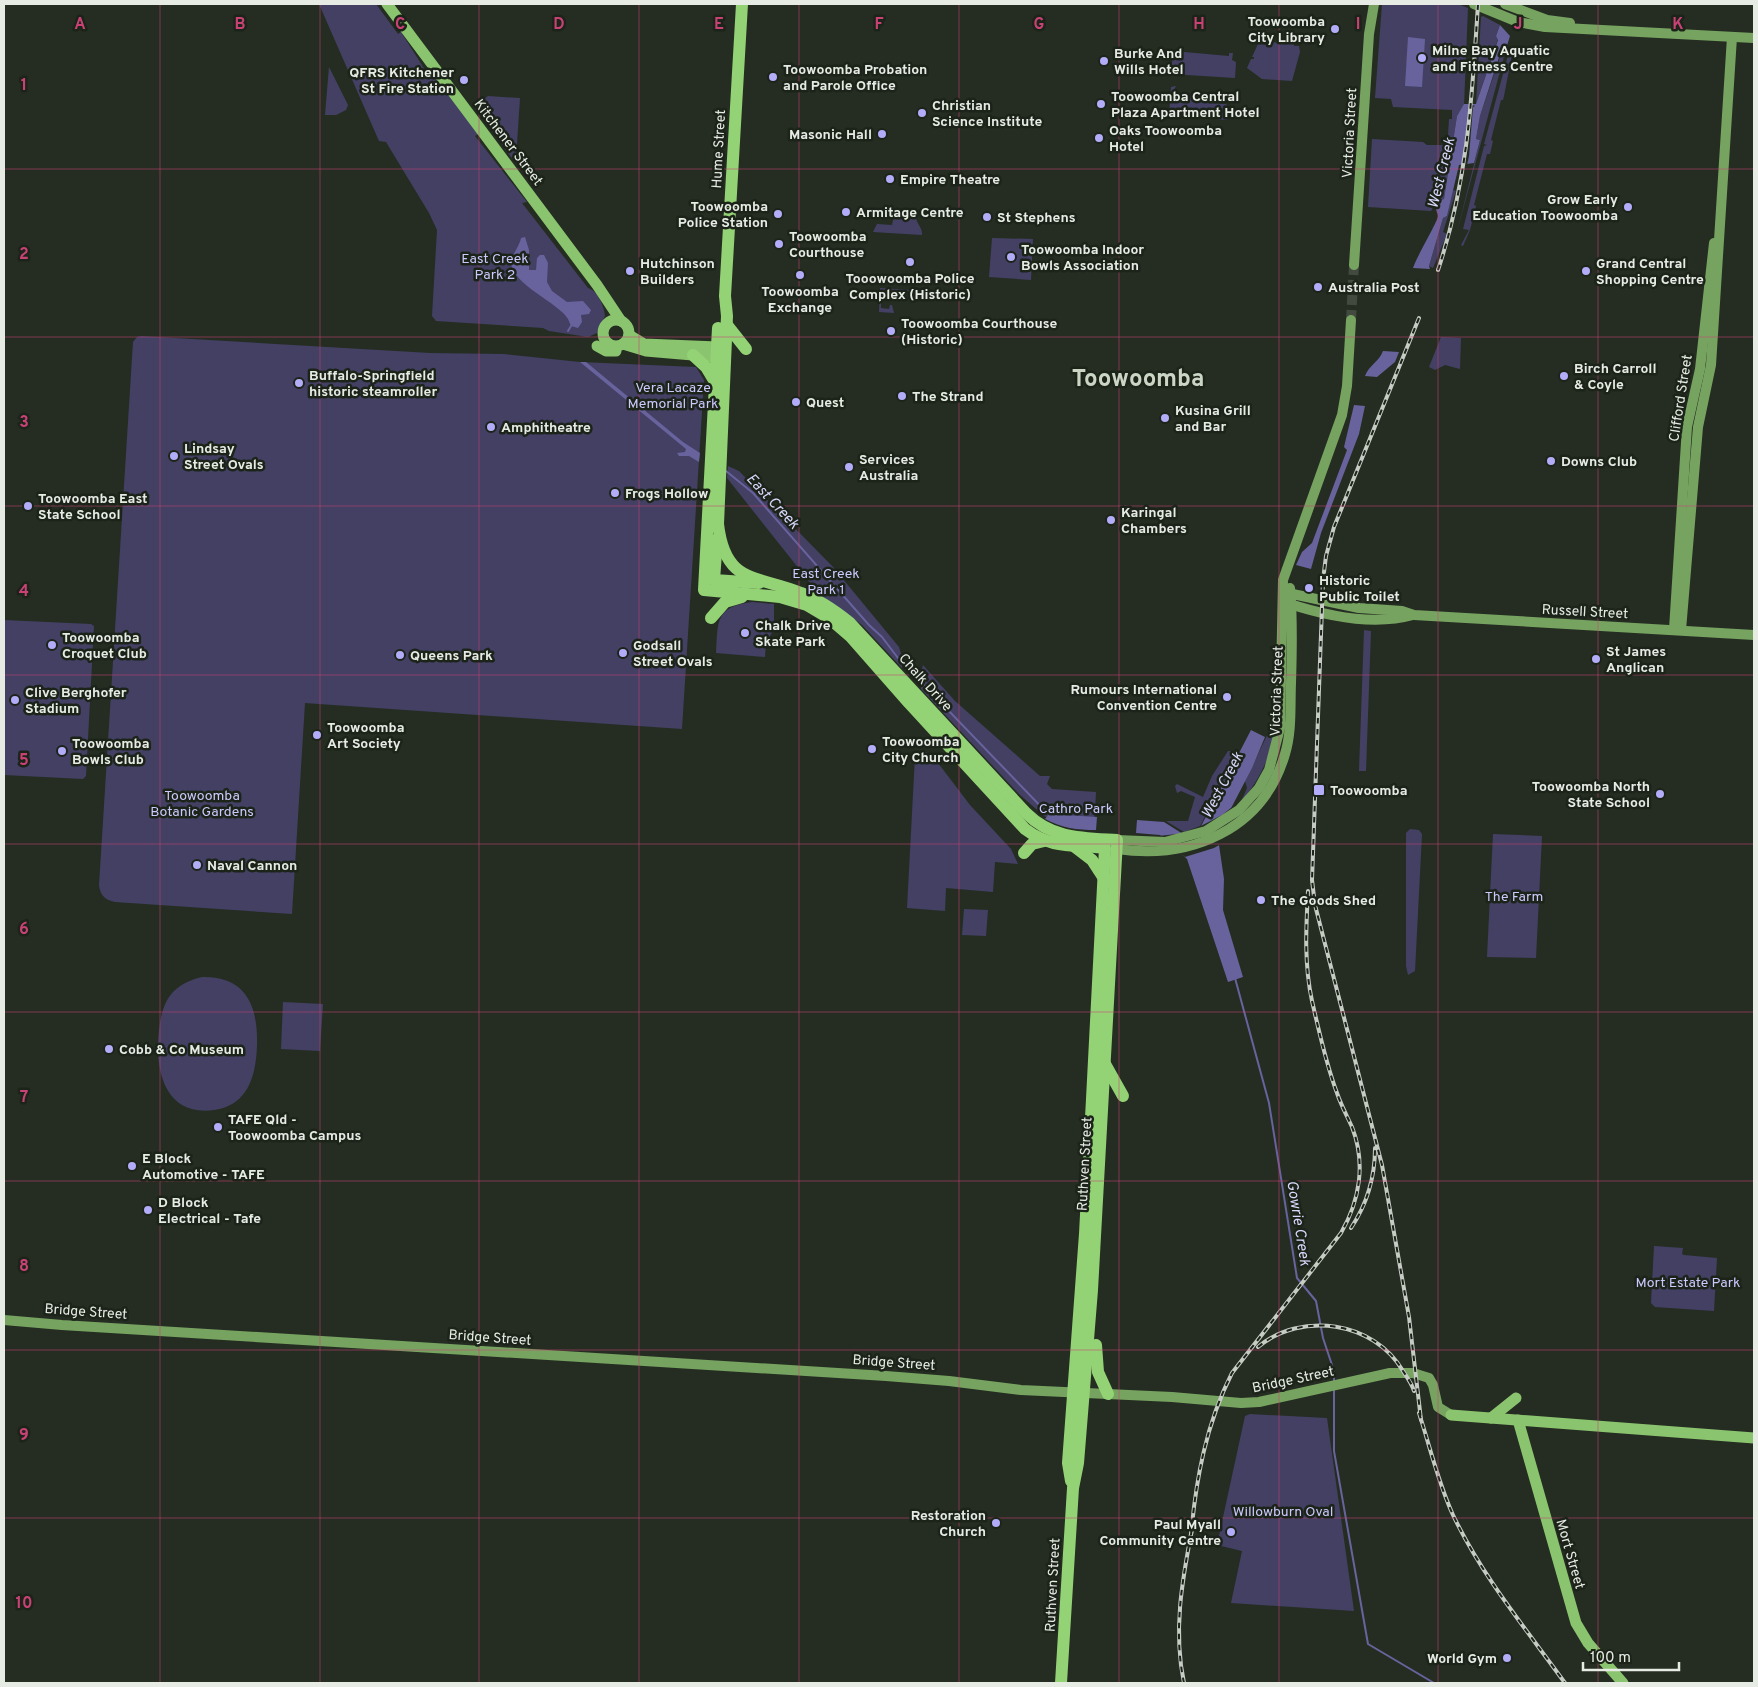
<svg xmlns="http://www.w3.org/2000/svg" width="1758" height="1687" viewBox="0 0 1758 1687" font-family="Overpass,sans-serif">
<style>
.green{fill:#434064}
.water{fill:#68629d}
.pier{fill:#252d22}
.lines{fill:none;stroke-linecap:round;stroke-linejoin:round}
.stream{stroke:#68629d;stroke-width:2}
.secondary-tunnel{stroke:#424a3f;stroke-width:10;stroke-dasharray:10 5;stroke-linecap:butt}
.secondary{stroke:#77a361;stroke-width:10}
.primary{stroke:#8bc46f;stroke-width:11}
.trunk{stroke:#94d375;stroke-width:12}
.rail-casing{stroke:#c6ccc4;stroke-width:4}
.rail{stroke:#1c2319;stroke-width:2;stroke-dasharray:5.5;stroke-linecap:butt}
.grid{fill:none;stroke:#c94276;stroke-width:1;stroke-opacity:0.55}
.poi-dot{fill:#b3adf9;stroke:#1c2319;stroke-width:2}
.labels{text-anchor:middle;stroke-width:5;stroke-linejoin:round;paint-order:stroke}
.poi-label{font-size:14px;font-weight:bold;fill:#e6ebe4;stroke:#1c2319;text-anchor:start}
.street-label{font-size:14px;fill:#e6ebe4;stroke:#1c2319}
.park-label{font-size:14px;fill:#ccc9fe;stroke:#1c2319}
.water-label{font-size:15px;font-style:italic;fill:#d9d7fb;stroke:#1c2319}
.town-label{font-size:24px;font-weight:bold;fill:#cbd5c6;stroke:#1c2319}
.grid-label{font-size:16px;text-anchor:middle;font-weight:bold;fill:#c94276;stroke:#1c2319;stroke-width:5;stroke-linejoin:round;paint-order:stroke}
</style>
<rect width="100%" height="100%" fill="#252d22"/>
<g class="green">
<path d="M 319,4 L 376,4 L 398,34 L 401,32 L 425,70 L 432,72 L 478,134 L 475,136 L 527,202 L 522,203 L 588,288 C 598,291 604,306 605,316 L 597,333 L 588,337 L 549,331 L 543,328 L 436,321 L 432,316 L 437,230 L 429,213 L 386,142 L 379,141 Z"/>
<polygon points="1382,4 1458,4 1468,8 1464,105 1457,116 1444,200 1436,202 1431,211 1368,207 1372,139 1423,142 1427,145 1443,145 1448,135 1449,119 1452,119 1452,110 1393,107 1391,99 1375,98"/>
<polygon points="1483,16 1500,25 1496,36 1498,39 1476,104 1481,17"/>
<polygon points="1269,42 1294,44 1294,46 1299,46 1300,52 1292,81 1262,79 1247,68 1251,59 1254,59 1254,57 1252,57 1258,44 1268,45"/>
<polygon points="1503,48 1506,49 1457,232 1480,140 1476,139 1480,116"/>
<polygon points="1510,48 1513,49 1504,96 1503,100 1501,100 1491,140 1493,141 1490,154 1487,154 1474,205 1476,206 1470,230 1463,246 1461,245 1469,230 1463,229 1484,146 1487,145 1484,144"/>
<polygon points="1173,51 1229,56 1229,53 1233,53 1232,60 1236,62 1235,78 1171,74"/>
<polygon points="329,67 348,105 346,110 336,115 325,115"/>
<polygon points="1176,86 1173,92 1175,95 1194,96 1194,99 1205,99 1206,103 1226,104 1228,107 1224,105 1222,113 1227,117 1227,120 1169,115 1171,87"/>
<polygon points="488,96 520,98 516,159 514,161 474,106"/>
<polygon points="1453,190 1456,191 1443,232 1447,234 1433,268 1429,266 1443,218 1447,216"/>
<path d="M 907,214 L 916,215 C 915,223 923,227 922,235 L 873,232 L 877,224 L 892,225 L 893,220 Z"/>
<polygon points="992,238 1033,239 1031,280 989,277"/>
<polygon points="880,288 925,291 924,301 913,301 913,295 908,295 908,291 896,291 893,299 881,298 881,308 889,309 890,305 892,305 894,313 879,312"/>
<path d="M 141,336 L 430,353 L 504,354 L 580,362 L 696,367 L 704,380 L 682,729 L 305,703 L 292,914 L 115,902 C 105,900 100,895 99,885 L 133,342 L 137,337 Z"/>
<polygon points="1441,337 1461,338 1460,369 1445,365 1435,370 1429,367"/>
<polygon points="728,466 739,471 833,567 899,647 902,657 902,668 862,625 819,594 727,478"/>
<path d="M 752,602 L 774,604 L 774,629 L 766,643 L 765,657 L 716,653 C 718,621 715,607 752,602 Z"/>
<polygon points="4,620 91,624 94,626 86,776 83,779 4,775"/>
<polygon points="1364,630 1371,631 1366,771 1359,771"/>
<polygon points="923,665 955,701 1040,776 1050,776 1047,784 1052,789 1096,792 1094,829 1066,825 1044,816 1019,794 921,689 921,672"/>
<path d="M 1276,717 C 1274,750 1262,777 1241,802 L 1247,788 L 1245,781 Z"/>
<polygon points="920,751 926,752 935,759 970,805 1011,849 1018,864 995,862 993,892 946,888 945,911 907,908 915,756"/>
<polygon points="1228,751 1231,751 1238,755 1200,826 1184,832 1166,821 1188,821 1195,797 1181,791 1177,793 1175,786 1177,784 1203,797 1212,776"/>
<polygon points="1410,829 1419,830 1422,834 1415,971 1408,975 1406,966 1406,833"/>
<polygon points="1493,834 1542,836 1536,958 1487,957"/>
<polygon points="964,909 988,910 986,936 962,935"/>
<path d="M 202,977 C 246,976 258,1006 257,1045 C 256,1074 249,1105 214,1110 C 169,1116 157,1078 158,1043 C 160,1009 165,986 202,977 Z"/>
<polygon points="283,1002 323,1004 320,1051 281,1049"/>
<polygon points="1654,1246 1683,1248 1682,1254 1684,1255 1717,1258 1714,1311 1655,1307 1651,1303"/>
<polygon points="1250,1414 1327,1418 1354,1611 1231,1603 1242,1551 1217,1545 1245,1416"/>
</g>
<g class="water">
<path d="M 1500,25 L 1510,36 L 1506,49 L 1502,48 L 1480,116 L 1476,139 L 1480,140 L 1474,163 L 1459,165 L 1447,216 L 1443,218 L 1429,266 L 1430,269 L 1413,268 C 1417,256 1437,223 1438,216 C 1438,214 1436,211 1436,208 L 1434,208 L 1435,203 L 1444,199 L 1457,116 L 1464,104 L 1476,104 L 1498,40 L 1496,36 Z"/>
<polygon points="1408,37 1425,39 1422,87 1405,86"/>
<path d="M 525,237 L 529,250 L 529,270 L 536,270 L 537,258 L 540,255 L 544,255 L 548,263 L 547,282 L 552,291 L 567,302 L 583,301 L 591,310 L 589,314 L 581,315 L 582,322 L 578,328 L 571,326 C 570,324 569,321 568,319 C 559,303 511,284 511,262 C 511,257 520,245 521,238 Z"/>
<path d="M 1383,351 L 1399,352 L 1395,362 L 1377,377 L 1365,376 C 1369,365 1379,362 1383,351 Z"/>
<polygon points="580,362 586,362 683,442 700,453 699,462 689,456 679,456 677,453 685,452 686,449"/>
<polygon points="1354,405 1365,406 1359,434 1321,533 1311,569 1296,565 1302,552 1312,543 1347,450 1344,447"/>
<polygon points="1251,730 1265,737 1252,768 1227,816 1219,845 1224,879 1223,910 1243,977 1228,982 1187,859 1160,835 1136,833 1137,820 1164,822 1183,834 1198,832"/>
<path d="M 1051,812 L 1064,815 L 1097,817 L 1096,830 C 1077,830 1062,828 1045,819 Z"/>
</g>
<g class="pier">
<polygon points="1469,104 1475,106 1473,107 1469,156 1467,165 1463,164"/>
<polygon points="1236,804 1225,827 1221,844 1214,848 1185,857 1158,836 1196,832 1197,828 1222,815"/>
</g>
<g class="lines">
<g class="stream">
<polyline points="568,331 571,326"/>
<polyline points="726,471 753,493 869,625 882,637 901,662"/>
<polyline points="920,681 1050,816"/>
<polyline points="1235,978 1269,1103 1297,1278 1316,1301 1323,1338 1334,1371 1334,1382"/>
<polyline points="1334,1390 1334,1451 1368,1644 1434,1683"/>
</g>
<polyline class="secondary-tunnel" points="1351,320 1354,265"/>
<g class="secondary">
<polyline points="1474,4 1518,22 1545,27 1754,38"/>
<polyline points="1505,4 1547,20 1570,23"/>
<polyline points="1354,265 1369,34 1374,4"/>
<polyline points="1283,592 1359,608 1402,611 1414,615 1754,635"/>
<path d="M 1287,603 C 1326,616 1373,626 1413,615"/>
<polyline points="1674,629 1687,427 1700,369 1714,243"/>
<polyline points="1681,630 1698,427 1711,365 1732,37"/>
<polyline points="1117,840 1165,842 1206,831 1239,810 1259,788 1269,770 1280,728 1283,580 1342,415 1347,386 1351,320"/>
<path d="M 1117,849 C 1190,860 1263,830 1285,754 C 1292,731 1290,707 1291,683 C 1292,651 1293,620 1290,588"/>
<polyline points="4,1320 62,1325 886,1376 949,1381 1021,1390 1172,1397 1241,1403 1259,1402 1390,1373 1413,1373 1429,1378 1433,1385 1438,1407 1451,1415"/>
</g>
<g class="primary">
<polyline points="387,4 597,285 621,321"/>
<circle cx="616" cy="333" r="13"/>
<polyline points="629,335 644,344 717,347"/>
<polyline points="623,344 646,351 716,357"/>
<polyline points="597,346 606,351 616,351"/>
<polyline points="1451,1415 1754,1438"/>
<polyline points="1491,1418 1516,1398"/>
<polyline points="1518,1420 1576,1623 1588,1643 1623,1683"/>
</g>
<g class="trunk">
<path d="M 742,4 L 725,296 L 727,316 L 718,524 C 725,585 757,575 801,593 C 820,600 835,611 850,623 L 1026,813 C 1052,839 1082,838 1117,840 L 1092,1290 L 1078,1463 L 1073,1488 L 1061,1683"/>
<polyline points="727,325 746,349"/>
<path d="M 718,328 L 704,590 L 780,597 L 807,605 L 829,618 L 851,637 L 909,703 L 1025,829 C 1053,850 1074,844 1105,848 L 1085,1234 L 1068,1463 L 1071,1481"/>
<polyline points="693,355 706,367 715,382"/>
<polyline points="717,539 714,580 759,583"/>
<polyline points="711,618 725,602 742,597"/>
<polyline points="1075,847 1092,860 1105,880"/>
<polyline points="1024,853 1032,844 1044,841"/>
<polyline points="1105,1064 1123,1096"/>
<polyline points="1096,1345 1098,1372 1108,1394"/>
</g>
<defs>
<g id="rail">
<path d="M 1438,270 C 1468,180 1472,97 1478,4"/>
<polyline points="1419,318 1334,527 1326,556 1323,580 1312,880 1315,905 1382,1165 1409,1317 1421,1420"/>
<path d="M 1351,1228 C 1367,1204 1375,1177 1375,1148"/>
<path d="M 1258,1347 C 1301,1311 1374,1321 1403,1371 C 1407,1377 1412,1384 1414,1391"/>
<path d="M 1419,1413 C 1430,1447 1438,1482 1453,1515 C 1482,1576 1526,1629 1565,1683"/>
<path d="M 1191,1535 C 1196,1479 1206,1424 1232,1373 L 1341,1233 C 1360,1200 1366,1163 1352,1127 C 1347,1116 1341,1105 1337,1093 C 1326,1064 1319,1031 1312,1001 C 1304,964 1306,928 1308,891"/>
<path d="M 1184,1683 C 1173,1631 1182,1581 1192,1529"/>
</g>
</defs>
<use href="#rail" class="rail-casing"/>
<use href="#rail" class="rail"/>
</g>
<path class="grid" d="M 160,4 L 160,1683M 320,4 L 320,1683M 479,4 L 479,1683M 639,4 L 639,1683M 799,4 L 799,1683M 959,4 L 959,1683M 1119,4 L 1119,1683M 1279,4 L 1279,1683M 1438,4 L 1438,1683M 1598,4 L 1598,1683M 4,169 L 1754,169M 4,337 L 1754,337M 4,506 L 1754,506M 4,675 L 1754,675M 4,844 L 1754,844M 4,1012 L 1754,1012M 4,1181 L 1754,1181M 4,1350 L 1754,1350M 4,1518 L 1754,1518"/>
<g class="poi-dot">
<circle cx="1335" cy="29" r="5"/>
<circle cx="1422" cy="58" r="5"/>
<circle cx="1104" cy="61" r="5"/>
<circle cx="773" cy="77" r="5"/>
<circle cx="464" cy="80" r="5"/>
<circle cx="1101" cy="104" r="5"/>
<circle cx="922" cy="113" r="5"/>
<circle cx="882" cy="134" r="5"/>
<circle cx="1099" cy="138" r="5"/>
<circle cx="890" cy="179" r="5"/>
<circle cx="1628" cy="207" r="5"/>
<circle cx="846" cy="212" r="5"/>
<circle cx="778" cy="214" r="5"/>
<circle cx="987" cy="217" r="5"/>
<circle cx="779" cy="244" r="5"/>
<circle cx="1011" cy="257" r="5"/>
<circle cx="910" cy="262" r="5"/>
<circle cx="630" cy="271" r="5"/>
<circle cx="1586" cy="271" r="5"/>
<circle cx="800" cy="275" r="5"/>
<circle cx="1318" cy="287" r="5"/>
<circle cx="891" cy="331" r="5"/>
<circle cx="1564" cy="376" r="5"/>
<circle cx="299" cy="383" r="5"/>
<circle cx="902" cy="396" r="5"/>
<circle cx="796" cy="402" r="5"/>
<circle cx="1165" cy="418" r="5"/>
<circle cx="491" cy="427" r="5"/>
<circle cx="174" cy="456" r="5"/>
<circle cx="1551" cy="461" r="5"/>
<circle cx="849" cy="467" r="5"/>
<circle cx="615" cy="493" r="5"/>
<circle cx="28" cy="506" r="5"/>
<circle cx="1111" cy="520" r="5"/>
<circle cx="1309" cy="588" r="5"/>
<circle cx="745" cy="633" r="5"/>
<circle cx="52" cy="645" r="5"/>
<circle cx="623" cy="653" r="5"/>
<circle cx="400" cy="655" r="5"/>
<circle cx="1596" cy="659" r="5"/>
<circle cx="1227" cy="697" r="5"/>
<circle cx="15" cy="700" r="5"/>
<circle cx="317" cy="735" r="5"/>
<circle cx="872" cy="749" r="5"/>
<circle cx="62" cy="751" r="5"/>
<rect x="1313" y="784" width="12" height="12" rx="2.5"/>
<circle cx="1660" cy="794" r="5"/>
<circle cx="197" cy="865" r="5"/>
<circle cx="1261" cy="900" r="5"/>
<circle cx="109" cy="1049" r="5"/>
<circle cx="218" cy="1127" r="5"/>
<circle cx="132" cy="1166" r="5"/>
<circle cx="148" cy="1210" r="5"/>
<circle cx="996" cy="1523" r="5"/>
<circle cx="1231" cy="1532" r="5"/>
<circle cx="1507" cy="1658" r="5"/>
</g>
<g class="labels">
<g class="poi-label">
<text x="1325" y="26" text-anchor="end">Toowoomba<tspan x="1325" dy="16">City Library</tspan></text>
<text x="1432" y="55">Milne Bay Aquatic<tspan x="1432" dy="16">and Fitness Centre</tspan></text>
<text x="1114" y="58">Burke And<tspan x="1114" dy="16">Wills Hotel</tspan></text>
<text x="783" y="74">Toowoomba Probation<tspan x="783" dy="16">and Parole Office</tspan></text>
<text x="454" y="77" text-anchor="end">QFRS Kitchener<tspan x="454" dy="16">St Fire Station</tspan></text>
<text x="1111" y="101">Toowoomba Central<tspan x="1111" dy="16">Plaza Apartment Hotel</tspan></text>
<text x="932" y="110">Christian<tspan x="932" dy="16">Science Institute</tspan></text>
<text x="1109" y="135">Oaks Toowoomba<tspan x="1109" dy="16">Hotel</tspan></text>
<text x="872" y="139" text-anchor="end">Masonic Hall</text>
<text x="900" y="184">Empire Theatre</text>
<text x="1618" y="204" text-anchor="end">Grow Early<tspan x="1618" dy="16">Education Toowoomba</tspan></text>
<text x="768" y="211" text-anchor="end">Toowoomba<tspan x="768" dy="16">Police Station</tspan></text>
<text x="856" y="217">Armitage Centre</text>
<text x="997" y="222">St Stephens</text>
<text x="789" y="241">Toowoomba<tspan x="789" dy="16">Courthouse</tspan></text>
<text x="1021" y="254">Toowoomba Indoor<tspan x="1021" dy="16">Bowls Association</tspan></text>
<text x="640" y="268">Hutchinson<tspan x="640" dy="16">Builders</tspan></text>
<text x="1596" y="268">Grand Central<tspan x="1596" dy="16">Shopping Centre</tspan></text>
<text x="910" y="283" text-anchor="middle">Tooowoomba Police<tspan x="910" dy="16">Complex (Historic)</tspan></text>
<text x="1328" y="292">Australia Post</text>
<text x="800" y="296" text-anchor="middle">Toowoomba<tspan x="800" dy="16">Exchange</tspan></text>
<text x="901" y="328">Toowoomba Courthouse<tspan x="901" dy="16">(Historic)</tspan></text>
<text x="1574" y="373">Birch Carroll<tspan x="1574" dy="16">&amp; Coyle</tspan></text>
<text x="309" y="380">Buffalo-Springfield<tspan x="309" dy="16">historic steamroller</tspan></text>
<text x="912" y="401">The Strand</text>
<text x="806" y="407">Quest</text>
<text x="1175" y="415">Kusina Grill<tspan x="1175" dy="16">and Bar</tspan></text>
<text x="501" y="432">Amphitheatre</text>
<text x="184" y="453">Lindsay<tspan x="184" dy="16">Street Ovals</tspan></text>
<text x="859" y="464">Services<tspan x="859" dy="16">Australia</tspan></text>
<text x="1561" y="466">Downs Club</text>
<text x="625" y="498">Frogs Hollow</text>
<text x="38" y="503">Toowoomba East<tspan x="38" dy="16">State School</tspan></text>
<text x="1121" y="517">Karingal<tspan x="1121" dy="16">Chambers</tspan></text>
<text x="1319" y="585">Historic<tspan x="1319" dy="16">Public Toilet</tspan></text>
<text x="755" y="630">Chalk Drive<tspan x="755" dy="16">Skate Park</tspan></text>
<text x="62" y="642">Toowoomba<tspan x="62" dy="16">Croquet Club</tspan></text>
<text x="633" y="650">Godsall<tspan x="633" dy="16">Street Ovals</tspan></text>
<text x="1606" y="656">St James<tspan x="1606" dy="16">Anglican</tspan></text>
<text x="410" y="660">Queens Park</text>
<text x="1217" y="694" text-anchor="end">Rumours International<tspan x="1217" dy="16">Convention Centre</tspan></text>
<text x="25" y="697">Clive Berghofer<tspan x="25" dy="16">Stadium</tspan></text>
<text x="327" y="732">Toowoomba<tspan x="327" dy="16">Art Society</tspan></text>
<text x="882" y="746">Toowoomba<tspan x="882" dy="16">City Church</tspan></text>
<text x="72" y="748">Toowoomba<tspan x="72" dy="16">Bowls Club</tspan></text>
<text x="1650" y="791" text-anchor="end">Toowoomba North<tspan x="1650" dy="16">State School</tspan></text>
<text x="1330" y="795">Toowoomba</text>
<text x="207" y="870">Naval Cannon</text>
<text x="1271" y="905">The Goods Shed</text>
<text x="119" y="1054">Cobb &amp; Co Museum</text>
<text x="228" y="1124">TAFE Qld -<tspan x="228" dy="16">Toowoomba Campus</tspan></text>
<text x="142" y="1163">E Block<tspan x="142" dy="16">Automotive - TAFE</tspan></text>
<text x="158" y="1207">D Block<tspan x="158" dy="16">Electrical - Tafe</tspan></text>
<text x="986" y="1520" text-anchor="end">Restoration<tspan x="986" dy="16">Church</tspan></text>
<text x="1221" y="1529" text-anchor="end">Paul Myall<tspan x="1221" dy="16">Community Centre</tspan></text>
<text x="1497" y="1663" text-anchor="end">World Gym</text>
</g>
<g class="street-label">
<text transform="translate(1349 133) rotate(-87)" y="5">Victoria Street</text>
<text transform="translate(509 142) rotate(53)" y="5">Kitchener Street</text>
<text transform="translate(718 149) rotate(-87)" y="5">Hume Street</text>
<text transform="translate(1680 398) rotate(-81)" y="5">Clifford Street</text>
<text transform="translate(1585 611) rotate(3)" y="5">Russell Street</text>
<text transform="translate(926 682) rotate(48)" y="5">Chalk Drive</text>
<text transform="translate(1276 691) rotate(-88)" y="5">Victoria Street</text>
<text transform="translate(1084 1164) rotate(-87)" y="5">Ruthven Street</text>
<text transform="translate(86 1311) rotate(4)" y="5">Bridge Street</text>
<text transform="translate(490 1337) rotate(4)" y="5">Bridge Street</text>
<text transform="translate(894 1362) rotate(4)" y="5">Bridge Street</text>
<text transform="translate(1293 1379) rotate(-12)" y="5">Bridge Street</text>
<text transform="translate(1571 1554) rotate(74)" y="5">Mort Street</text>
<text transform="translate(1052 1585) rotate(-87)" y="5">Ruthven Street</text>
</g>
<g class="park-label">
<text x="495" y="263">East Creek<tspan x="495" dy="16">Park 2</tspan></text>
<text x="673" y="392">Vera Lacaze<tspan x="673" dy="16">Memorial Park</tspan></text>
<text x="826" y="578">East Creek<tspan x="826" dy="16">Park 1</tspan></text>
<text x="202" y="800">Toowoomba<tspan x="202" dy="16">Botanic Gardens</tspan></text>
<text x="1076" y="813">Cathro Park</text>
<text x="1514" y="901">The Farm</text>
<text x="1688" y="1287">Mort Estate Park</text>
<text x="1283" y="1516">Willowburn Oval</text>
</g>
<g class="water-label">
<text transform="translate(1441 173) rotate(-76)" y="5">West Creek</text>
<text transform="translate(773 501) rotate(47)" y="5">East Creek</text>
<text transform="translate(1222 785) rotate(-62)" y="5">West Creek</text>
<text transform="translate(1299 1223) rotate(81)" y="5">Gowrie Creek</text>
</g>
<g class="town-label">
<text x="1138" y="386">Toowoomba</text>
</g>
</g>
<g class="grid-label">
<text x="80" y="29">A</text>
<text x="240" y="29">B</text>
<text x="400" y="29">C</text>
<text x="559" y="29">D</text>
<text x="719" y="29">E</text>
<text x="879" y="29">F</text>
<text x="1039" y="29">G</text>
<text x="1199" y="29">H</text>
<text x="1358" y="29">I</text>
<text x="1518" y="29">J</text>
<text x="1678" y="29">K</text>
<text x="24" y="90">1</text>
<text x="24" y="259">2</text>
<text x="24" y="427">3</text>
<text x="24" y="596">4</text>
<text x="24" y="765">5</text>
<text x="24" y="934">6</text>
<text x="24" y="1102">7</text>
<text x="24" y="1271">8</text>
<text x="24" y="1440">9</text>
<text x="24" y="1608">10</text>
</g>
<rect width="1758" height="1687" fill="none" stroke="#e6ebe4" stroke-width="10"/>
<path d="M1583 1662v8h96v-8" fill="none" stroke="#e6ebe4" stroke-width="2.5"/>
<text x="1590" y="1662" font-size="15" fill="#e6ebe4" stroke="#1c2319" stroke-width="4" paint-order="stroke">100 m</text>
</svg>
